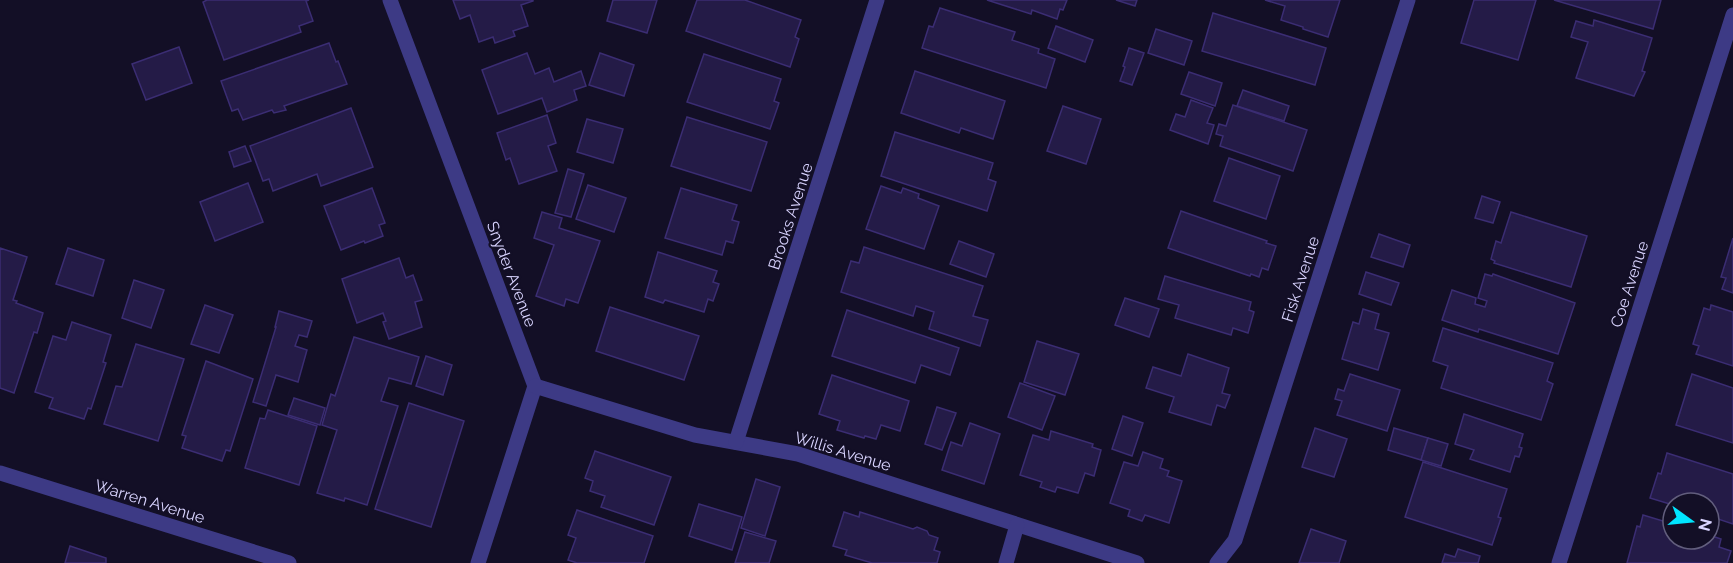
<svg xmlns="http://www.w3.org/2000/svg" width="1733" height="563" viewBox="0 0 1733 563" font-family="Raleway,sans-serif">
<style>
.building{fill:#241b47;stroke:#3b2d73;stroke-width:1.5}
.lines{fill:none;stroke-linecap:round;stroke-linejoin:round}
.minor{stroke:#3d3a85;stroke-width:15}
.labels{text-anchor:middle;stroke-width:4.5;stroke-linejoin:round;paint-order:stroke}
.street-label{font-size:16px;fill:#d9d4ff;stroke:#130f26}
</style>
<rect width="100%" height="100%" fill="#130f26"/>
<g class="building">
<polygon points="207,0 309,0 306,1 313,21 299,26 301,32 224,60 203,2"/>
<polygon points="453,0 533,0 533,1 521,5 528,26 513,31 515,36 495,43 493,37 479,42 470,15 460,19"/>
<polygon points="613,0 657,0 647,33 607,21"/>
<polygon points="697,0 745,0 801,20 795,37 799,39 790,67 686,31"/>
<polygon points="987,0 1067,0 1063,10 1060,9 1057,19 1032,10 1031,14"/>
<polygon points="1116,0 1137,0 1135,6"/>
<polygon points="1265,0 1340,0 1328,37 1303,29 1303,27 1281,20 1285,6"/>
<polygon points="1474,0 1536,0 1518,60 1461,43"/>
<polygon points="1554,0 1661,0 1653,29"/>
<polygon points="940,8 1015,32 1012,40 1039,49 1038,53 1055,59 1046,88 922,48 929,26 933,27"/>
<polygon points="1213,13 1326,48 1315,85 1202,51"/>
<polygon points="1594,20 1652,38 1642,71 1645,72 1634,96 1576,78 1588,42 1571,37 1576,21 1593,26"/>
<polygon points="1056,26 1093,40 1085,62 1048,48"/>
<polygon points="1156,29 1192,41 1184,65 1148,53"/>
<polygon points="329,43 336,62 338,61 347,84 284,106 286,110 274,113 272,110 243,120 238,109 232,111 221,81"/>
<polygon points="179,47 192,83 146,100 132,64"/>
<polygon points="1129,48 1144,53 1132,85 1120,81 1125,67 1123,66"/>
<polygon points="527,53 535,74 549,68 554,82 581,71 586,86 574,90 577,100 547,112 542,98 498,114 482,70"/>
<polygon points="600,53 634,65 624,96 589,85"/>
<polygon points="704,54 781,79 774,101 779,103 770,129 687,102"/>
<polygon points="915,71 1005,101 993,139 961,128 959,133 901,113"/>
<polygon points="1189,72 1222,83 1215,106 1181,94"/>
<polygon points="1243,90 1289,106 1284,121 1237,106"/>
<polygon points="1191,100 1213,108 1207,123 1214,125 1208,144 1170,130 1176,114 1185,117"/>
<polygon points="1233,105 1307,130 1293,171 1220,146 1223,136 1216,134 1219,124 1226,126"/>
<polygon points="1063,106 1101,119 1086,164 1047,151"/>
<polygon points="351,108 373,167 321,186 317,174 273,191 269,179 263,181 250,146"/>
<polygon points="547,115 556,143 548,146 557,171 519,184 510,158 506,160 497,133"/>
<polygon points="687,117 767,142 751,191 671,166"/>
<polygon points="587,119 623,129 613,163 577,152"/>
<polygon points="895,132 993,163 988,179 996,182 987,211 881,176"/>
<polygon points="245,146 251,161 234,167 229,152"/>
<polygon points="1229,158 1280,176 1266,219 1214,201"/>
<polygon points="568,169 584,174 571,217 555,213"/>
<polygon points="248,183 263,222 215,241 200,202"/>
<polygon points="588,185 626,198 614,232 576,219"/>
<polygon points="881,186 901,193 903,188 919,194 918,198 939,206 924,249 866,229"/>
<polygon points="372,188 385,223 379,225 383,236 365,243 364,241 341,250 324,206"/>
<polygon points="681,188 737,205 732,220 739,222 733,243 726,241 722,255 665,238"/>
<polygon points="1482,196 1500,202 1493,223 1475,218"/>
<polygon points="1181,211 1267,241 1266,243 1276,246 1268,270 1262,268 1259,277 1251,274 1250,276 1168,248"/>
<polygon points="542,212 562,218 559,228 600,241 578,303 566,299 564,306 536,296 554,245 534,238"/>
<polygon points="1511,212 1587,236 1571,287 1494,263 1495,261 1491,259 1496,241 1501,243"/>
<polygon points="1379,234 1410,245 1403,267 1371,257"/>
<polygon points="1733,238 1733,293 1722,289 1726,278 1721,277"/>
<polygon points="959,241 994,254 986,277 950,264"/>
<polygon points="864,247 983,286 973,316 988,320 980,346 929,329 934,312 916,306 913,316 841,292 851,261 859,263"/>
<polygon points="0,248 27,257 13,300 17,301 16,303 43,313 37,333 34,332 14,393 0,388"/>
<polygon points="68,248 104,260 93,296 56,284"/>
<polygon points="658,252 717,271 713,282 719,284 713,301 708,299 704,312 665,300 663,303 645,297"/>
<polygon points="399,258 406,278 413,275 422,300 415,302 422,327 389,339 383,322 386,321 383,313 357,323 342,279"/>
<polygon points="1366,272 1399,283 1391,305 1359,294"/>
<polygon points="1485,274 1492,276 1493,274 1575,303 1558,354 1479,329 1478,332 1442,320 1452,290 1476,298 1475,304 1485,307 1487,301 1478,298"/>
<polygon points="1165,276 1251,302 1249,310 1254,312 1248,333 1233,328 1231,335 1175,318 1179,305 1158,299"/>
<polygon points="134,280 164,290 151,328 122,318"/>
<polygon points="1125,298 1159,309 1149,337 1115,325"/>
<polygon points="205,305 233,315 219,353 191,344"/>
<polygon points="1711,305 1733,312 1733,366 1696,354 1699,346 1693,344 1704,308 1710,310"/>
<polygon points="610,307 699,336 684,380 596,351"/>
<polygon points="1363,309 1379,314 1375,329 1389,333 1378,370 1342,359 1353,322 1359,324"/>
<polygon points="847,310 959,348 950,375 921,365 915,383 832,356"/>
<polygon points="279,311 312,321 307,337 299,335 295,346 307,350 298,382 276,375 266,406 253,402 276,327 275,327"/>
<polygon points="72,322 111,335 103,362 106,363 91,409 88,408 84,419 49,408 53,398 35,392 53,336 66,340"/>
<polygon points="1443,328 1553,363 1547,381 1553,384 1541,420 1441,388 1448,366 1433,361"/>
<polygon points="354,337 419,357 411,384 389,378 381,401 398,406 367,505 345,498 344,501 317,493 337,430 322,425 331,394 335,396"/>
<polygon points="1037,341 1079,354 1065,395 1024,382"/>
<polygon points="136,344 184,359 158,441 104,424 116,386 122,387"/>
<polygon points="1188,354 1229,368 1222,393 1230,395 1225,408 1217,405 1211,425 1169,412 1174,397 1146,388 1153,367 1181,376"/>
<polygon points="426,356 452,365 443,395 416,386"/>
<polygon points="206,361 253,379 230,451 226,450 222,461 182,448 186,436 182,435"/>
<polygon points="1350,374 1400,390 1387,431 1337,415 1342,401 1335,399 1338,389 1344,391"/>
<polygon points="1692,374 1733,388 1733,443 1676,425"/>
<polygon points="832,375 909,401 900,431 881,425 876,439 865,436 864,438 837,430 840,421 819,414"/>
<polygon points="1020,383 1055,396 1042,430 1008,417"/>
<polygon points="294,398 325,408 320,425 288,415"/>
<polygon points="409,403 464,421 431,527 375,509"/>
<polygon points="937,407 956,413 942,450 925,444"/>
<polygon points="268,410 317,426 299,485 245,468 260,418 265,419"/>
<polygon points="1464,414 1523,434 1519,447 1522,448 1519,457 1515,456 1510,472 1470,459 1474,450 1455,444"/>
<polygon points="1123,416 1143,423 1132,456 1112,449"/>
<polygon points="970,423 1000,434 984,484 942,470 951,442 962,446"/>
<polygon points="1315,428 1347,439 1334,477 1302,467"/>
<polygon points="1394,428 1428,438 1421,460 1388,450"/>
<polygon points="1051,431 1093,444 1092,447 1101,450 1094,476 1085,473 1078,493 1057,487 1055,492 1040,487 1042,482 1020,475 1033,435 1049,440"/>
<polygon points="1428,438 1448,444 1441,466 1421,460"/>
<polygon points="595,451 671,477 654,525 601,507 605,496 590,491 593,481 585,478"/>
<polygon points="1143,452 1163,459 1160,468 1169,471 1167,476 1182,481 1169,523 1145,515 1142,521 1128,516 1130,510 1110,503 1124,462 1138,466"/>
<polygon points="1667,453 1733,474 1733,524 1709,516 1709,503 1673,503 1673,505 1650,498 1658,473 1661,474"/>
<polygon points="1423,462 1507,489 1498,517 1501,518 1492,545 1405,517"/>
<polygon points="756,479 780,487 765,536 741,528"/>
<polygon points="699,504 742,517 732,550 689,536"/>
<polygon points="577,510 653,536 644,563 577,563 568,560 576,538 568,535"/>
<polygon points="844,512 859,517 860,512 913,529 917,527 927,531 929,535 938,538 934,550 940,552 937,563 872,563 845,555 847,550 833,546"/>
<polygon points="1643,515 1673,524 1673,539 1709,539 1709,535 1721,539 1719,547 1731,551 1727,563 1627,563 1637,526 1640,527"/>
<polygon points="1311,529 1346,541 1339,563 1299,563"/>
<polygon points="745,532 776,541 769,563 735,563"/>
<polygon points="70,546 106,558 106,563 65,563"/>
<polygon points="1458,549 1480,556 1478,563 1442,563 1445,554 1455,557"/>
</g>
<g class="lines">
<g class="minor">
<polyline points="390,0 535,386 478,563"/>
<polyline points="535,386 695,435 798,454 1137,563"/>
<polyline points="736,442 877,0"/>
<polyline points="0,473 289,563"/>
<polyline points="1006,563 1017,525"/>
<polyline points="1217,563 1235,540 1408,0"/>
<polyline points="1559,563 1733,15"/>
</g>
</g>
<g class="labels">
<g class="street-label">
<text transform="translate(790 216) rotate(-72)" y="6">Brooks Avenue</text>
<text transform="translate(512 274) rotate(69)" y="6">Snyder Avenue</text>
<text transform="translate(1300 279) rotate(-72)" y="6">Fisk Avenue</text>
<text transform="translate(1629 284) rotate(-72)" y="6">Coe Avenue</text>
<text transform="translate(843 451) rotate(17)" y="6">Willis Avenue</text>
<text transform="translate(150 501) rotate(17)" y="6">Warren Avenue</text>
</g>
</g>
<g transform="translate(1691 521) rotate(105)"><circle r="28" fill="#130f26" stroke="#625e7d" stroke-width="1.5"/>
<path d="M0-4.5L10 22L0 15L-10 22Z" fill="#00e5ff"/>
<text y="-9" font-size="16" font-weight="bold" text-anchor="middle" fill="#d9d4ff">N</text>
</g>
</svg>
